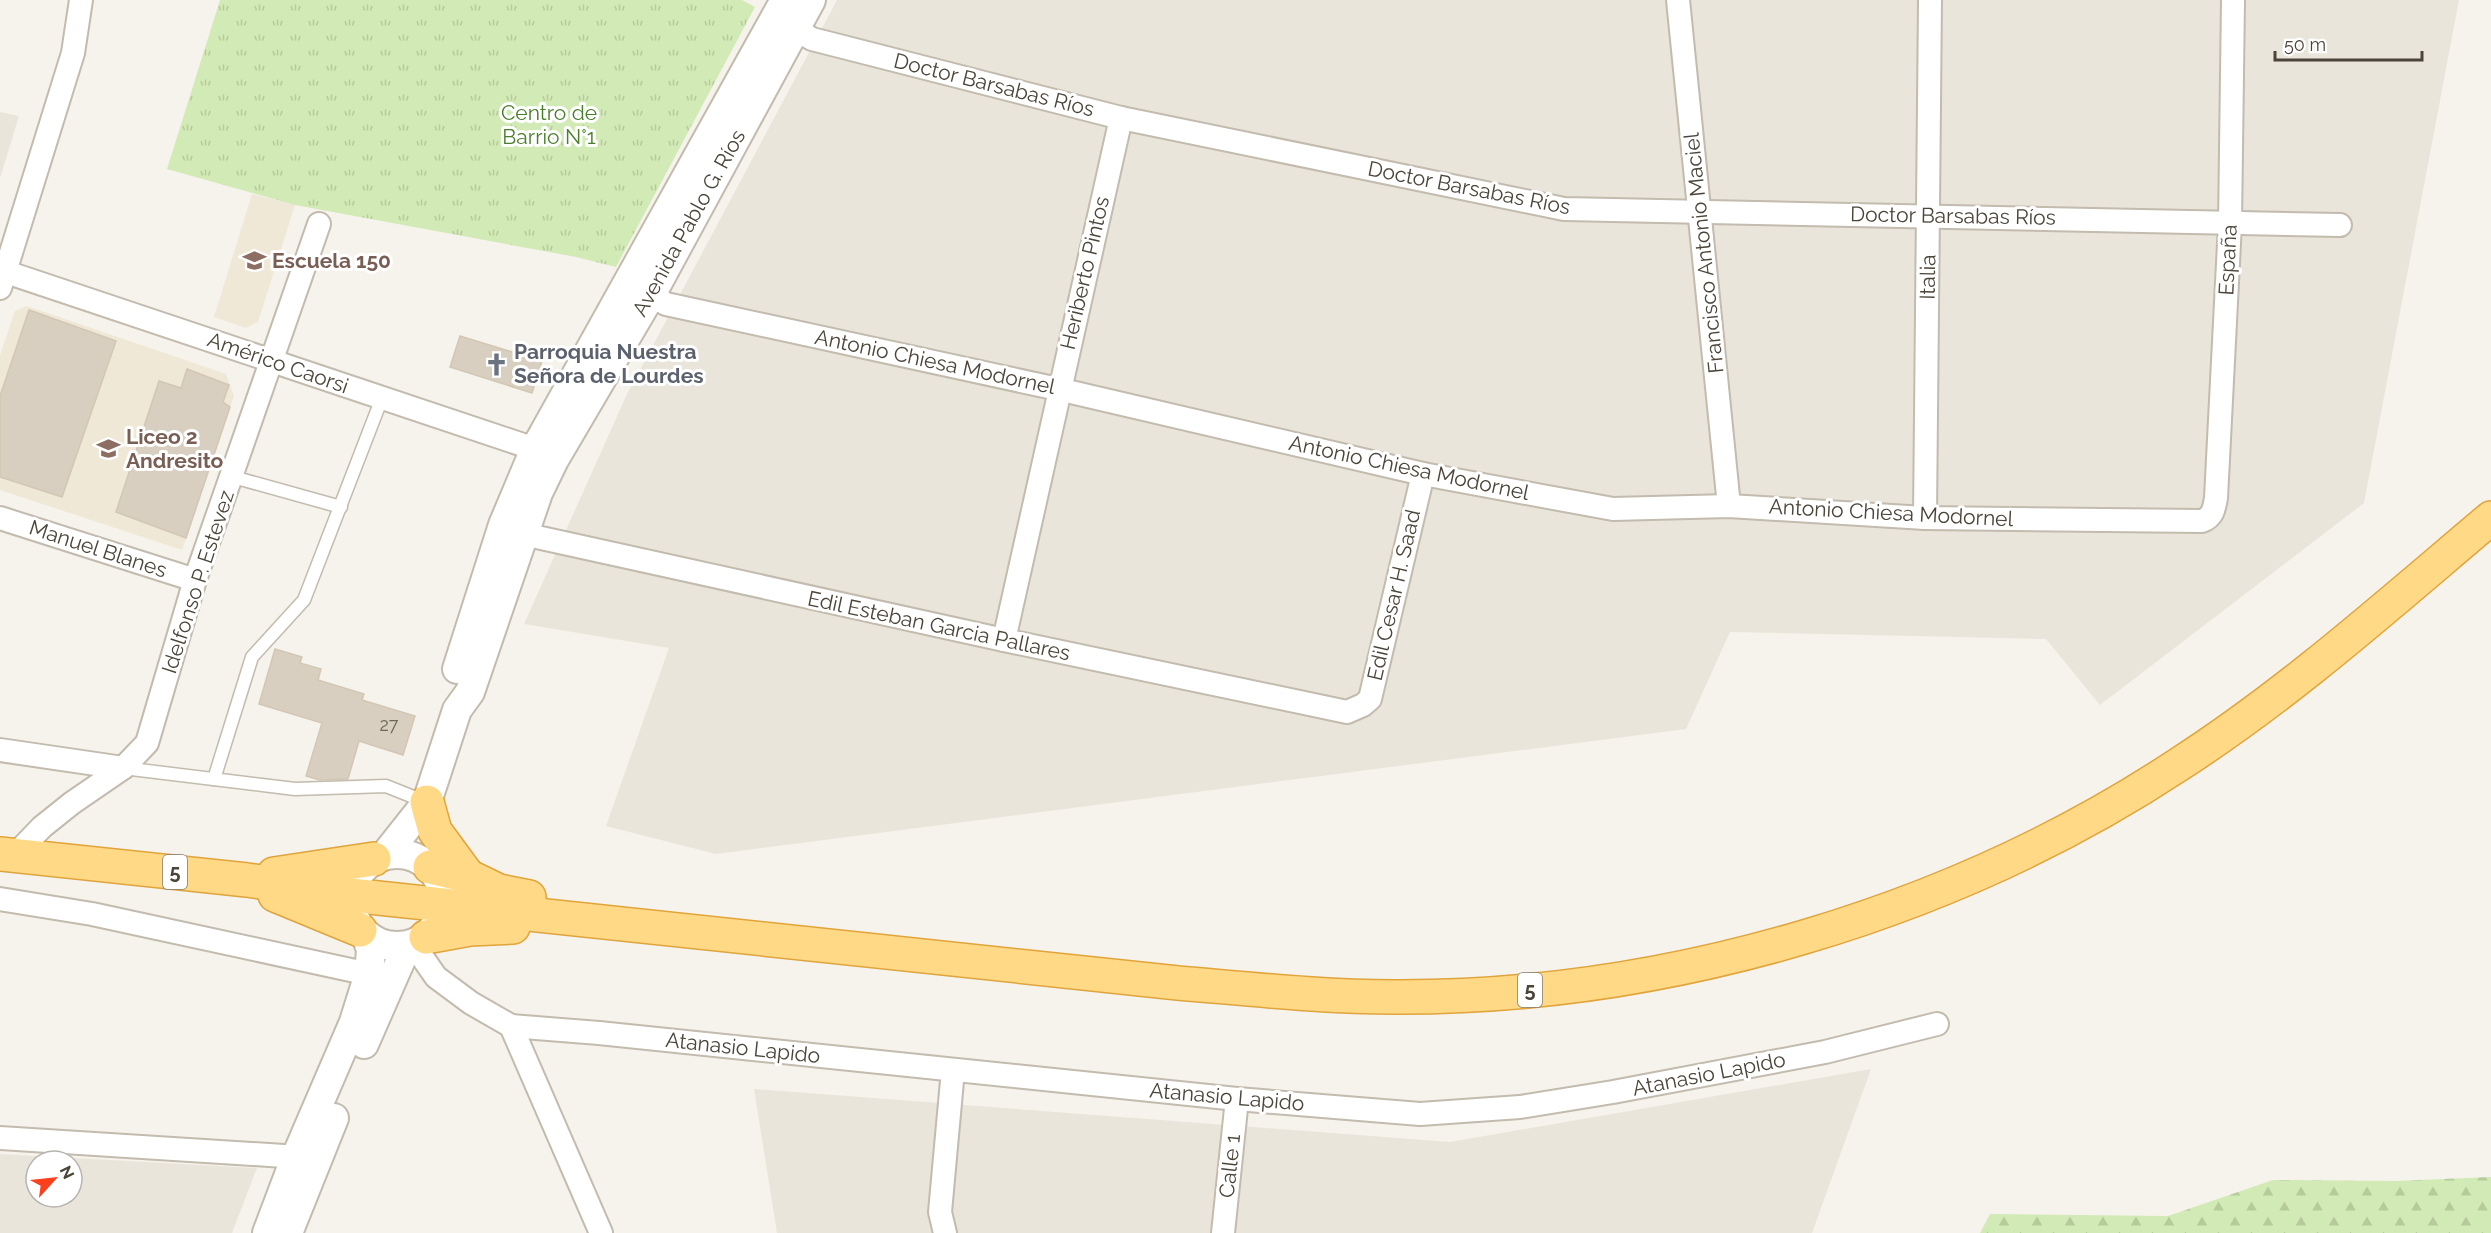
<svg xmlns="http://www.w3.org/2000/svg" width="2491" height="1233" viewBox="0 0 2491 1233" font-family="Raleway,sans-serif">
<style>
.residential{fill:#eae5da;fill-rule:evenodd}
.education{fill:#efe8d6}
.forest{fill:url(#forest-firs)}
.park{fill:url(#park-tufts)}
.building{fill:#d8cfc1;stroke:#d3c7b4;stroke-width:1.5}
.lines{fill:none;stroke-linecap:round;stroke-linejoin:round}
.service-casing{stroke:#c2bbae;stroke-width:15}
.minor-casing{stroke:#c2bbae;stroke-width:26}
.tertiary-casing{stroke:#c2bbae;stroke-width:32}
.trunk-casing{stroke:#e0a43c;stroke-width:36}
.service{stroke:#fff;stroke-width:12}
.minor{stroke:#fff;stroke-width:22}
.tertiary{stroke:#fff;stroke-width:28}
.trunk{stroke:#ffd985;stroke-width:33}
.labels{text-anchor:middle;stroke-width:6;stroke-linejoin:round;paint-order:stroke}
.number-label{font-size:18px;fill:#6e675b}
.shield{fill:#fff;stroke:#817c74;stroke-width:1.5}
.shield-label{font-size:20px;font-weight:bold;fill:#4b4439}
.street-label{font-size:21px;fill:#4b4439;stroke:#fff}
.park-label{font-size:21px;fill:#4a7f2a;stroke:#fff}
.education-label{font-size:21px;font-weight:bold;fill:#785e54;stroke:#fff;text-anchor:start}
.worship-label{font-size:21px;font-weight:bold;fill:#5b616d;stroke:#fff;text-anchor:start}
</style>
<defs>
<pattern id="forest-firs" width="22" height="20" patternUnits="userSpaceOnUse" patternTransform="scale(1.5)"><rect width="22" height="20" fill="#d2eab5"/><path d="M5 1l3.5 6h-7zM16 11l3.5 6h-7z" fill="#b6ca9c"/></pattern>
<pattern id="park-tufts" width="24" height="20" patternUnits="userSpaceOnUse" patternTransform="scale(1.5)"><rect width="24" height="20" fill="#d2eab5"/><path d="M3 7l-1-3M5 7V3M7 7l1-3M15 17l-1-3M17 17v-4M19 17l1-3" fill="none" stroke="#b6ca9c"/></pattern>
</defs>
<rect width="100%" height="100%" fill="#f6f3ec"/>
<g class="residential">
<polygon points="837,0 2459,0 2364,503 2100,705 2046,639 1730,632 1686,729 716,854 606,826 669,648 524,624 627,394"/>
<polygon points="0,112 19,116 0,178"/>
<polygon points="1871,1069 1812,1233 777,1233 754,1089 1450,1142"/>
<path d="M 0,1154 L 257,1168 L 232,1233 L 0,1233 ZM 36,1161 L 72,1161 L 72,1197 L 36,1197 Z"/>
</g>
<g class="education">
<polygon points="252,194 295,205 258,322 246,328 214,317"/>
<polygon points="27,306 226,374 234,396 182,550 0,490 0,355 15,311"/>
</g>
<polygon class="forest" points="2491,1177 2491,1233 1980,1233 1990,1214 2168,1216 2273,1180 2395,1181"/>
<polygon class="park" points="220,0 742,0 755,7 616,267 576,257 295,205 167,169"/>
<g class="building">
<polygon points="29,310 116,341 62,497 0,477 0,396"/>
<polygon points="460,336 542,361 532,393 450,367"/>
<polygon points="187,369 229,385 223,402 230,407 186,538 116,512 159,381 181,388"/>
<polygon points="275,649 302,657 300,663 321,669 318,680 364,694 362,700 415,716 403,755 359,741 348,779 320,780 306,776 322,723 259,704"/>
</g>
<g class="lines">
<defs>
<g id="service">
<polyline points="233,477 341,507"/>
<polyline points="123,768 295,789 386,786 426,802"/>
<polyline points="214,779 252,657 304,600 382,398"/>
</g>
<g id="minor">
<polyline points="1678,0 1729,506"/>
<polyline points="795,29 812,39 1121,118 1564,209 2340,225"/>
<polyline points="0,270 535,449 549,457"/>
<path d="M 637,287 L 666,304 L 1058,389 L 1423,474 L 1613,509 L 1729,506 L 1925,518 L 2202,521 C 2213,517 2214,509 2216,498 L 2230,224 L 2233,0"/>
<polyline points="0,288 73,53 81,0"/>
<polyline points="0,518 195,580"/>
<polyline points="1925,518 1930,0"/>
<polyline points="523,534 1004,640 1347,712 1363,705 1370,699 1423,474"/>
<polyline points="1004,640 1121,118"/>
<polyline points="0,750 123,768"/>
<polyline points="15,855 42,827 72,803 123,768 147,743 195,580 319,224"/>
<polyline points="0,899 92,914 369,974"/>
<polyline points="413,944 436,977 471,1003 511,1026 601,1233"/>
<polyline points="511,1026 599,1033 1237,1099 1420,1114 1520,1107 1613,1092 1825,1052 1937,1024"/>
<polyline points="0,1138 284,1156 310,1165"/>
<polyline points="945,1233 940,1212 953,1070"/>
<polyline points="1223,1233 1237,1099"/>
</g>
<g id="tertiary">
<polyline points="457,669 503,525 535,449 785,0"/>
<polyline points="427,823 427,802 457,710 470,692 538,493 554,460 651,295 811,0"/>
<circle cx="397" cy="900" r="46"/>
<polyline points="385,855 427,802"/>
<polyline points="364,1044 407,946"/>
<polyline points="267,1233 295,1159 354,1022 369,974 371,950 366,935"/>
<polyline points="288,1233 334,1118"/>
</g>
<g id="trunk">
<polyline points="427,802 435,831 468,876"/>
<path d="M 0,854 L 247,880 L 350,895 L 1178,983 C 1250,989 1323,997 1395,997 C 1666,998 1952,914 2178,765 C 2290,693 2390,603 2491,518"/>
<polyline points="430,867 468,876 499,891 529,897"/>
<polyline points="274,874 374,859"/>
<polyline points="275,895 360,930"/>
<polyline points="426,937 470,929 513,927"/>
</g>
</defs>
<use href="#service" class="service-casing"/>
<use href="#minor" class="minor-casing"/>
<use href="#tertiary" class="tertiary-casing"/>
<use href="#trunk" class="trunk-casing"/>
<use href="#service" class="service"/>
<use href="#minor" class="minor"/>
<use href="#tertiary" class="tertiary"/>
<use href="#trunk" class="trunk"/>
</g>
<defs>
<symbol id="school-bare" viewBox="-9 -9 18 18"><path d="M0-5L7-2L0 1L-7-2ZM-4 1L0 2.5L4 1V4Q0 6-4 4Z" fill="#8d6e63" stroke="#fff" stroke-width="2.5" paint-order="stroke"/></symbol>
<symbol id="church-bare" viewBox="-9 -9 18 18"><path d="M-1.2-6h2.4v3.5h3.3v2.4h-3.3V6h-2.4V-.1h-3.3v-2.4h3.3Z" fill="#6b7280" stroke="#fff" stroke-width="2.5" paint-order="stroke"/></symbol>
</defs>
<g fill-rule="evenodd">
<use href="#school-bare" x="238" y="244" width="33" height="33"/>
<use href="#church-bare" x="480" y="348" width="33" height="33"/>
<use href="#school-bare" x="92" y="432" width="33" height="33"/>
</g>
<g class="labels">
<g class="number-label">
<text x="389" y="731">27</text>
</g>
<g class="shield">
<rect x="163" y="855" width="24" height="34" rx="4.5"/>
<rect x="1518" y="973" width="24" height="34" rx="4.5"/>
</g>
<g class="shield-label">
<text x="175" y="879">5</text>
<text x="1530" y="997">5</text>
</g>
<g class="street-label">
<text transform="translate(994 85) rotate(14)" y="7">Doctor Barsabas Ríos</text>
<text transform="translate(1469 188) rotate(11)" y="7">Doctor Barsabas Ríos</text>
<text transform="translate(1953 216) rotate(1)" y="7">Doctor Barsabas Ríos</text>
<text transform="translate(689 223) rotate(-61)" y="7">Avenida Pablo G. Ríos</text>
<text transform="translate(1704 253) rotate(-96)" y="7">Francisco Antonio Maciel</text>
<text transform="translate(2228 260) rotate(-87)" y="7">España</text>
<text transform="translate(1085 273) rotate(-77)" y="7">Heriberto Pintos</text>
<text transform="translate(1928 277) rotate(-89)" y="7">Italia</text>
<text transform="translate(935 362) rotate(12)" y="7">Antonio Chiesa Modornel</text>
<text transform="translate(278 363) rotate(19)" y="7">Américo Caorsi</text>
<text transform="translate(1409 468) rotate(12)" y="7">Antonio Chiesa Modornel</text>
<text transform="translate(1891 513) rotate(3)" y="7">Antonio Chiesa Modornel</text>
<text transform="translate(98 549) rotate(18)" y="7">Manuel Blanes</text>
<text transform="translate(198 582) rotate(-72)" y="7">Idelfonso P. Estevez</text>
<text transform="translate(1394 595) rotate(-77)" y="7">Edil Cesar H. Saad</text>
<text transform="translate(939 626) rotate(12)" y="7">Edil Esteban Garcia Pallares</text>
<text transform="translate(743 1048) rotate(6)" y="7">Atanasio Lapido</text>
<text transform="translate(1709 1074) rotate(-11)" y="7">Atanasio Lapido</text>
<text transform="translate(1227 1097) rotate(5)" y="7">Atanasio Lapido</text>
<text transform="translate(1230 1166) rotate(-84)" y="7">Calle 1</text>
</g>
<g class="park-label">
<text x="549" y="120">Centro de<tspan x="549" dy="24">Barrio N°1</tspan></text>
</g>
<g class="education-label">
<text x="272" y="268">Escuela 150</text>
<text x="126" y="444">Liceo 2<tspan x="126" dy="24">Andresito</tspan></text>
</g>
<g class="worship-label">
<text x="514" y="359">Parroquia Nuestra<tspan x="514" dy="24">Señora de Lourdes</tspan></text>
</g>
</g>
<g transform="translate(54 1179) rotate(63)"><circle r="28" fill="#ffffff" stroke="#b7b4b0" stroke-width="1.5"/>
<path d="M0-4.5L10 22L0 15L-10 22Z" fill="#fc3f1d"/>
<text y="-9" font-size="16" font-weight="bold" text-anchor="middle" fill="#4b4439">N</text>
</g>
<path d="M2275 51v9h147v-9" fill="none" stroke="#4b4439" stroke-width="3"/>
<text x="2284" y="51" font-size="18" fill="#4b4439" stroke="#ffffff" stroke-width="4.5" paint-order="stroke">50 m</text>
</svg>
